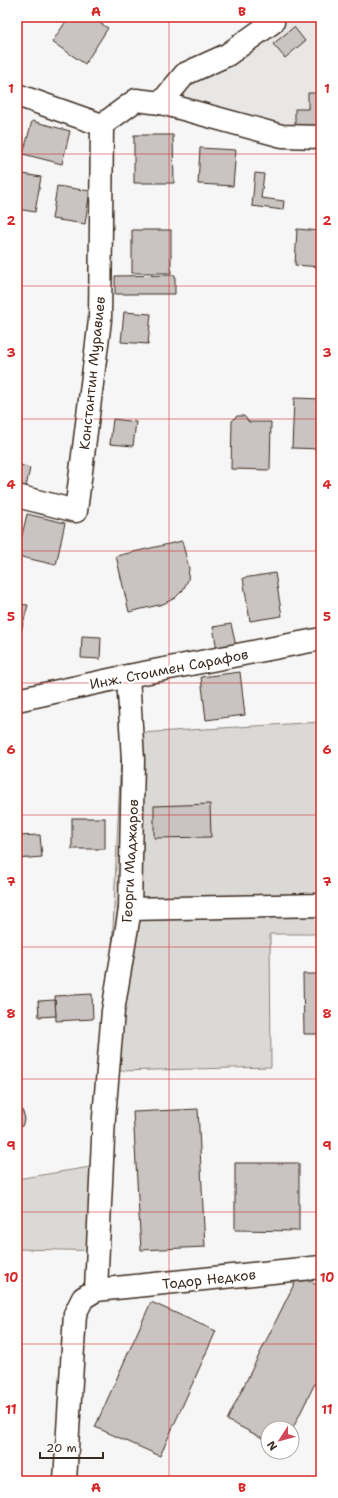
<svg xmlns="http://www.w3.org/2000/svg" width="338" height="1498" viewBox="0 0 338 1498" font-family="'Shantell Sans',sans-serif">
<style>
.built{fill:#e9e7e6}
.green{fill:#dbd9d6;stroke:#8b827a}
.building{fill:#c9c3c1;stroke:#3b2a1e}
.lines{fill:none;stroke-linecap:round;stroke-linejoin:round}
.minor-casing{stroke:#3b2a1e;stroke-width:25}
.minor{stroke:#fff;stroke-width:22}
.grid{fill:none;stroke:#d62828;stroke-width:1;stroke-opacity:0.55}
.labels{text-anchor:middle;stroke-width:4;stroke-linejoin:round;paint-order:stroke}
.street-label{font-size:14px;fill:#3b2a1e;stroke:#fff}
.neatline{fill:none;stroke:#d62828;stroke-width:1.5}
.grid-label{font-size:13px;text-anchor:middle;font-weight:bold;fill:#d62828}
</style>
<rect width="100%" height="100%" fill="#f7f6f6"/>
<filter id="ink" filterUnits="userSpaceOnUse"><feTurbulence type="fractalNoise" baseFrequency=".025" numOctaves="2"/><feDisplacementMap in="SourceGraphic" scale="8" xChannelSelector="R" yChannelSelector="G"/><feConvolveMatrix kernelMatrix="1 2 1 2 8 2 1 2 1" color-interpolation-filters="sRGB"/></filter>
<g filter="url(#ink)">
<polygon class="built" points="280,17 321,17 321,137 161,103"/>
<polygon class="green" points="321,722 321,934 270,934 271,1067 117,1071 109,1251 17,1249 17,1179 90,1167 110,991 122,734"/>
<g class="building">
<polygon points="69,17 90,17 108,28 85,64 52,42"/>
<polygon points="294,27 305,41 285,58 273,44"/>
<polygon points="308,93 321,93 321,126 295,126 295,109 308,109"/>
<polygon points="32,121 70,131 62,164 23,154"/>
<polygon points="134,135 173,135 174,183 134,183"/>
<polygon points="200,148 236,150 233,186 198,184"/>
<polygon points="17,173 41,177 35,212 17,209"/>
<polygon points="255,173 264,174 261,198 284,201 283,210 252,206"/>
<polygon points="57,186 90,191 85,224 52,219"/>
<polygon points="297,229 321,231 321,267 295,265"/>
<rect x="132" y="230" width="39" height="43"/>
<polygon points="175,275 175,294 115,294 115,276"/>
<polygon points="124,312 151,314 148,344 121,342"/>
<polygon points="294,398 321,399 321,449 292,448"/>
<polygon points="237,416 244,416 249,422 271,422 270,470 231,469 232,421"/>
<polygon points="113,419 136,422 133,446 110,444"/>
<polygon points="17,464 30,468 26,487 17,485"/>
<polygon points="27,514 65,523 56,565 17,556"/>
<polygon points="182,541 189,568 188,580 183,590 175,598 163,604 129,612 116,556"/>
<polygon points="275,573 282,616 250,621 243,578"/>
<polygon points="17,604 28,605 17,646"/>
<polygon points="231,624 236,646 217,650 213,627"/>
<polygon points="82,636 101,637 100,659 81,658"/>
<polygon points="240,672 245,715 206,720 201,677"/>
<polygon points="210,804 211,837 154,838 154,806"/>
<rect x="72" y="818" width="33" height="31"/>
<polygon points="40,835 42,857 17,859 17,836"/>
<polygon points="303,974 321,974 321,1034 304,1034"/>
<polygon points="92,994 93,1019 56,1021 55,996"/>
<polygon points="55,1000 56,1016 39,1017 38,1001"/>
<polygon points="17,1107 22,1110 25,1118 22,1126 17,1129"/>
<polygon points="198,1109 205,1247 141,1250 133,1112"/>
<polygon points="235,1163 299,1163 299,1231 235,1230"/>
<polygon points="298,1276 321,1287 321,1371 292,1430 292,1428 268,1428 268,1441 227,1420"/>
<polygon points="151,1302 216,1331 160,1456 95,1427"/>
</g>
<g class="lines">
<defs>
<g id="minor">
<polyline points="17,95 102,125 136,100 161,103 282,136 321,137"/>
<polyline points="161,103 185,74 227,55 273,22"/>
<polyline points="17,496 76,511 100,320 102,125"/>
<polyline points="17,700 128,676 321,639"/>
<polyline points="130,909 321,905"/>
<polyline points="96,1290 104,1117 113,1011 130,909 133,760 128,676"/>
<polyline points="65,1481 75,1314 83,1298 96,1290 321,1267"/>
</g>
</defs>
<use href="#minor" class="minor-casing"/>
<use href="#minor" class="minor"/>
</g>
</g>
<path class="grid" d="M 169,17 L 169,1481M 17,154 L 321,154M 17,286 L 321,286M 17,419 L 321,419M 17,551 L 321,551M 17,683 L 321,683M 17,815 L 321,815M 17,947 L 321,947M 17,1079 L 321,1079M 17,1212 L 321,1212M 17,1344 L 321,1344"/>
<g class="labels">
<g class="street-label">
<text transform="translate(92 373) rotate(-84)" y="5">Константин Муравиев</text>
<text transform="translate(169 669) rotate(-11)" y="5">Инж. Стоимен Сарафов</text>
<text transform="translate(130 861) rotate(-87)" y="5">Георги Маджаров</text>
<text transform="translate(209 1279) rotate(-6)" y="5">Тодор Недков</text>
</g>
</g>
<rect width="338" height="1498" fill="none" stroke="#fff" stroke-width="44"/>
<g transform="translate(280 1440) rotate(234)"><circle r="19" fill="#ffffff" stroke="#b1aaa5"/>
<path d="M0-3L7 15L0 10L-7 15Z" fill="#d1495b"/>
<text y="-6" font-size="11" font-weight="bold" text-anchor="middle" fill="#3b2a1e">N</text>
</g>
<path d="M40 1452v6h63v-6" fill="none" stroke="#3b2a1e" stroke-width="2"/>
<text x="46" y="1452" font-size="12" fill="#3b2a1e" stroke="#ffffff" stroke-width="3" paint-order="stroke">20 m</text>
<rect x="22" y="22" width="294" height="1454" class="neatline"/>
<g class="grid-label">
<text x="96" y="16">A</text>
<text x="242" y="16">B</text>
<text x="11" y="93">1</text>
<text x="327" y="93">1</text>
<text x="11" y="225">2</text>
<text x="327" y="225">2</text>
<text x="11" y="357">3</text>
<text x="327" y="357">3</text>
<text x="11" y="489">4</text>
<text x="327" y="489">4</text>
<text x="11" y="621">5</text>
<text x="327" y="621">5</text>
<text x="11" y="754">6</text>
<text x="327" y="754">6</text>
<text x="11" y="886">7</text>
<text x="327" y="886">7</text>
<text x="11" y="1018">8</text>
<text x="327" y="1018">8</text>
<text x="11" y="1150">9</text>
<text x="327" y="1150">9</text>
<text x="11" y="1282">10</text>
<text x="327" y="1282">10</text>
<text x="11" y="1414">11</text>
<text x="327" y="1414">11</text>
<text x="96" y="1492">A</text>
<text x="242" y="1492">B</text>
</g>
</svg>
